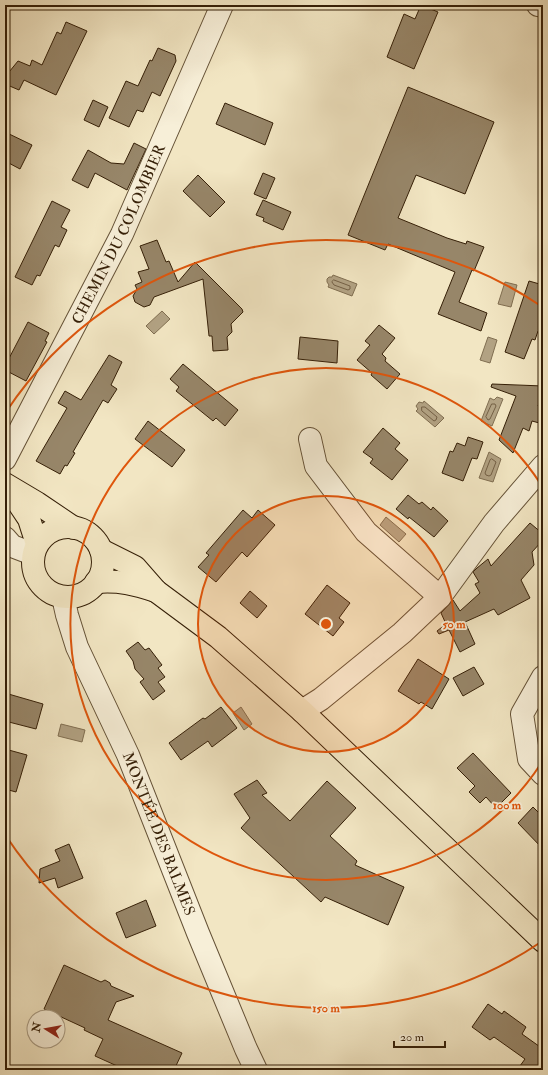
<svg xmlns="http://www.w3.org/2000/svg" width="548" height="1075" viewBox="0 0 548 1075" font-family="'IM FELL Double Pica',serif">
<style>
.water{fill:#b2a283;stroke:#806e51}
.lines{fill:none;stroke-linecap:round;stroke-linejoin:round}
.shore{stroke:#746045;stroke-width:1}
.building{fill:#978669;stroke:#351f07}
.minor-casing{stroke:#645136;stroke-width:24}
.major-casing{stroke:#351f07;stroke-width:24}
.minor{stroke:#f7efd8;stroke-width:22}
.major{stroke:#f2e6c3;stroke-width:22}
.ring{fill:none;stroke:#df560c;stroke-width:2}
.labels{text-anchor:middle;stroke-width:3.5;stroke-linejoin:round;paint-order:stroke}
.street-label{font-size:15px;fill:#351f07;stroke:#f7efd8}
.centre{fill:#df560c;stroke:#f7efd8;stroke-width:2}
.ring-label{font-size:12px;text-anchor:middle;font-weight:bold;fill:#df560c;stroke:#f7efd8;stroke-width:3.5;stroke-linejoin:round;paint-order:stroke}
</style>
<rect width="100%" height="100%" fill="#f2e6c3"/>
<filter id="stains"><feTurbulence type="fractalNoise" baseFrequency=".005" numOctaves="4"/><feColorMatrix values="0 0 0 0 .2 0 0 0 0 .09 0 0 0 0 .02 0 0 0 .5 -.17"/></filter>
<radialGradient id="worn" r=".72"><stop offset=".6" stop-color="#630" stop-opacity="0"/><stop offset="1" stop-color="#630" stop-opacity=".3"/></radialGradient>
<g class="water">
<polygon points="333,275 357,284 352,296 328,287 329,285 327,282 327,279 329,277 332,277"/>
<polygon points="505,282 517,285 511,307 498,304"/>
<polygon points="162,311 170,319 154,334 146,326"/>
<polygon points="488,337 497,340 490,363 480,360"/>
<polygon points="497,397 503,399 492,426 481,421 490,398 494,400"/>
<polygon points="424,401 444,418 435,427 416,411 418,409 416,406 419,402 423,403"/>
<polygon points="489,452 501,459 493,482 479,478"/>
<polygon points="386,517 406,534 399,542 380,525"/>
<polygon points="241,707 252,724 244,730 233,713"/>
<polygon points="61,724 85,730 82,742 58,736"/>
</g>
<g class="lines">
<g class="shore">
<polygon points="334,280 350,286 350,289 348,290 334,285 332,282"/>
<polygon points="492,404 495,404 496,406 490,419 488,420 486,417"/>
<polygon points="422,407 425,407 437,417 436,420 434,421 422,411"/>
<polygon points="492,459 496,462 491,475 489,476 486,475 485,473 490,460"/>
</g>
</g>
<g class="building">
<polygon points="421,5 438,12 414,69 387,57 404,14 415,19"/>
<polygon points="66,22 87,31 56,95 24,80 19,90 5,84 5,77 18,61 30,66 32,60 42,65 57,32 61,34"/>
<polygon points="158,48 175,55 176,61 160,96 152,92 143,112 137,110 129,127 109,118 126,81 138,86 150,60 152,61"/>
<polygon points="408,87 494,122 465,194 416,175 398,218 447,238 466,244 467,241 484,247 474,271 472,270 459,302 487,313 481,331 438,314 455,272 388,244 385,250 348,235"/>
<polygon points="93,100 108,107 99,127 84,120"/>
<polygon points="225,103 273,123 265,145 216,124"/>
<polygon points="5,132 32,145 20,169 5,161"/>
<polygon points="134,143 146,149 127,190 95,173 88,188 72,180 88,150 111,163 124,164"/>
<polygon points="263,173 275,178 266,199 254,194"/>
<polygon points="198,175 225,202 210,217 183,191"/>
<polygon points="263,200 291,212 283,230 263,221 264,218 256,215"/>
<polygon points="52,201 70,210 61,227 67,230 59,247 55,245 40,276 37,275 32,285 15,277"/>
<polygon points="157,240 166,262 169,261 178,282 195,262 242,309 243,312 231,324 232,332 227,337 228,350 213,351 212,336 209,336 203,279 154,297 150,305 144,307 135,302 133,296 137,289 135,285 142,282 138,272 149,269 140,246"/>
<polygon points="529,281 543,285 543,323 540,331 538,331 535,340 532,339 524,359 505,352"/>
<polygon points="28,322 49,333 45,341 47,342 26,381 5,370 5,366"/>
<polygon points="379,325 395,338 382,354 386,358 385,361 400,374 387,389 371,375 372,373 357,360 370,345 365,341"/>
<polygon points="300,337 338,341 337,363 298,359"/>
<polygon points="109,355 122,362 111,385 117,389 108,403 103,400 73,452 75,453 67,466 65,465 60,474 36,461 67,408 58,403 65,391 81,400"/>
<polygon points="183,364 238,410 225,426 216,418 213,421 176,391 179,387 170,379"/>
<polygon points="492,384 543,386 543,392 538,406 543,408 543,424 532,421 529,431 523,428 513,453 499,440 516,396 491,387"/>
<polygon points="148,421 185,450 172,467 135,439"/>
<polygon points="383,428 400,443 395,449 408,460 392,480 370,463 373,459 363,452"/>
<polygon points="468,437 483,442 477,459 472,458 463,481 442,473 450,451 453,452 457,443 465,446"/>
<polygon points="408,495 419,504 422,502 431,510 433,507 448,521 434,537 409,517 408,519 396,509"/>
<polygon points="243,510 252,518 258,510 275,525 247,557 242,552 216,582 198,567 209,555 206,553"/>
<polygon points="530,523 543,534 543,540 532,552 534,565 521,580 530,598 498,615 494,609 465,622 475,644 460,652 449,630 439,634 437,631 446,624 441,613 453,600 460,611 480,593 475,584 479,582 473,572 477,568 488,559 491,566"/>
<polygon points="327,585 350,603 339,618 344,622 333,636 305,614"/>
<polygon points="250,591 267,606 257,618 240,603"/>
<polygon points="138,642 145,650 149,648 162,665 158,668 165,677 158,682 165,691 153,700 140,682 144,679 135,669 133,661 126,651"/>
<polygon points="418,659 449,679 432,709 421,702 419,704 398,691"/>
<polygon points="474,667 484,684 463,696 453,678"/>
<polygon points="5,693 43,704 36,729 5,721"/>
<polygon points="221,707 237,728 212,747 208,741 181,760 169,743 203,718 205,719"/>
<polygon points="5,749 27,755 16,792 5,789"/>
<polygon points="473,753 511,793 496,808 486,797 480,803 469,792 475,786 457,768"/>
<polygon points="257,780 267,793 262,795 290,821 327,781 356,808 330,836 357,861 355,865 404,887 388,925 325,897 321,902 241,828 250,818 234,794"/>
<polygon points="533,807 543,817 543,849 518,823"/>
<polygon points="69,844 83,878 58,888 55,878 39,883 40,869 60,861 55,850"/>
<polygon points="146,900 156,926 126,938 116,913"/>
<polygon points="64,965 101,982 105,980 110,983 111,986 134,996 116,1002 108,1020 182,1053 174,1070 126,1070 95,1056 103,1039 84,1030 85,1028 44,1009"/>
<polygon points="488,1004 502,1014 504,1011 526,1027 522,1034 543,1049 543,1070 517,1070 525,1059 494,1037 490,1040 472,1027"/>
</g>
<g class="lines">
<defs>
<g id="minor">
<polyline points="538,5 543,6"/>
<polyline points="310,439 316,466 366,532 440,597"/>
<path id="s1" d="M 5,459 L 122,234 L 222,5"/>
<polyline points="5,538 12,546 33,554"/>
<path id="s2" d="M 63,597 L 67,615 L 77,647 L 128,755 L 198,933 L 246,1049 L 256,1070"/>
<polyline points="543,677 522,714 529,759 543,774"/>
<polyline points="302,711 321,699 402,633 440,597 494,523 543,466"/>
</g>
<g id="major">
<polyline points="5,484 37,503 74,528"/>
<polyline points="9,489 29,519 37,544"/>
<circle cx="68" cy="562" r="35"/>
<polyline points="101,550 135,567 156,591 218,637 302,711 543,941"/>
<path d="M 96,582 C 119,580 135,584 156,591"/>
</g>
</defs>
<use href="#minor" class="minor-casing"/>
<use href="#major" class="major-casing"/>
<use href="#minor" class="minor"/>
<use href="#major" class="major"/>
</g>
<circle cx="326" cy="624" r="128" fill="#df560c" fill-opacity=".12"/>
<g class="ring">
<circle cx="326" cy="624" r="128"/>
<path d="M542 762A256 256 0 1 1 542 486"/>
<path d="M541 942A384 384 0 0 1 6 836M6 412A384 384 0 0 1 541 306"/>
</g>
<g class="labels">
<g class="street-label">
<text dy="5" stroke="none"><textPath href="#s1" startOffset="252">CHEMIN DU COLOMBIER</textPath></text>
<text dy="5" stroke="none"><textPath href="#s2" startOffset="256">MONTÉE DES BALMES</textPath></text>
</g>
</g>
<circle cx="326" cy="624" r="6" class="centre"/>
<g class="ring-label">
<text x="454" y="628">50 m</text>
<text x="507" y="809">100 m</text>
<text x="326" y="1012">150 m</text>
</g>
<rect width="548" height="1075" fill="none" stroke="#f2e6c3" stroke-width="20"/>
<rect x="6" y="6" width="536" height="1063" fill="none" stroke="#351f07" stroke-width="2"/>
<rect x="10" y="10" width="528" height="1055" fill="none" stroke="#351f07"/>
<g transform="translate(46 1029) rotate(281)"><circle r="19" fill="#f7efd8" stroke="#a99c84"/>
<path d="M0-3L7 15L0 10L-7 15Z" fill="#8f2418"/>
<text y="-6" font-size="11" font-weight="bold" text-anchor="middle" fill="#351f07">N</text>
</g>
<path d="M394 1041v6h51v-6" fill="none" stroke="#351f07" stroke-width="2"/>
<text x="400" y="1041" font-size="12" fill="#351f07" stroke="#f7efd8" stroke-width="3" paint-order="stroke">20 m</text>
<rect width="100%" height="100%" filter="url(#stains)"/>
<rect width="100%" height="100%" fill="url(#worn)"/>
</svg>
